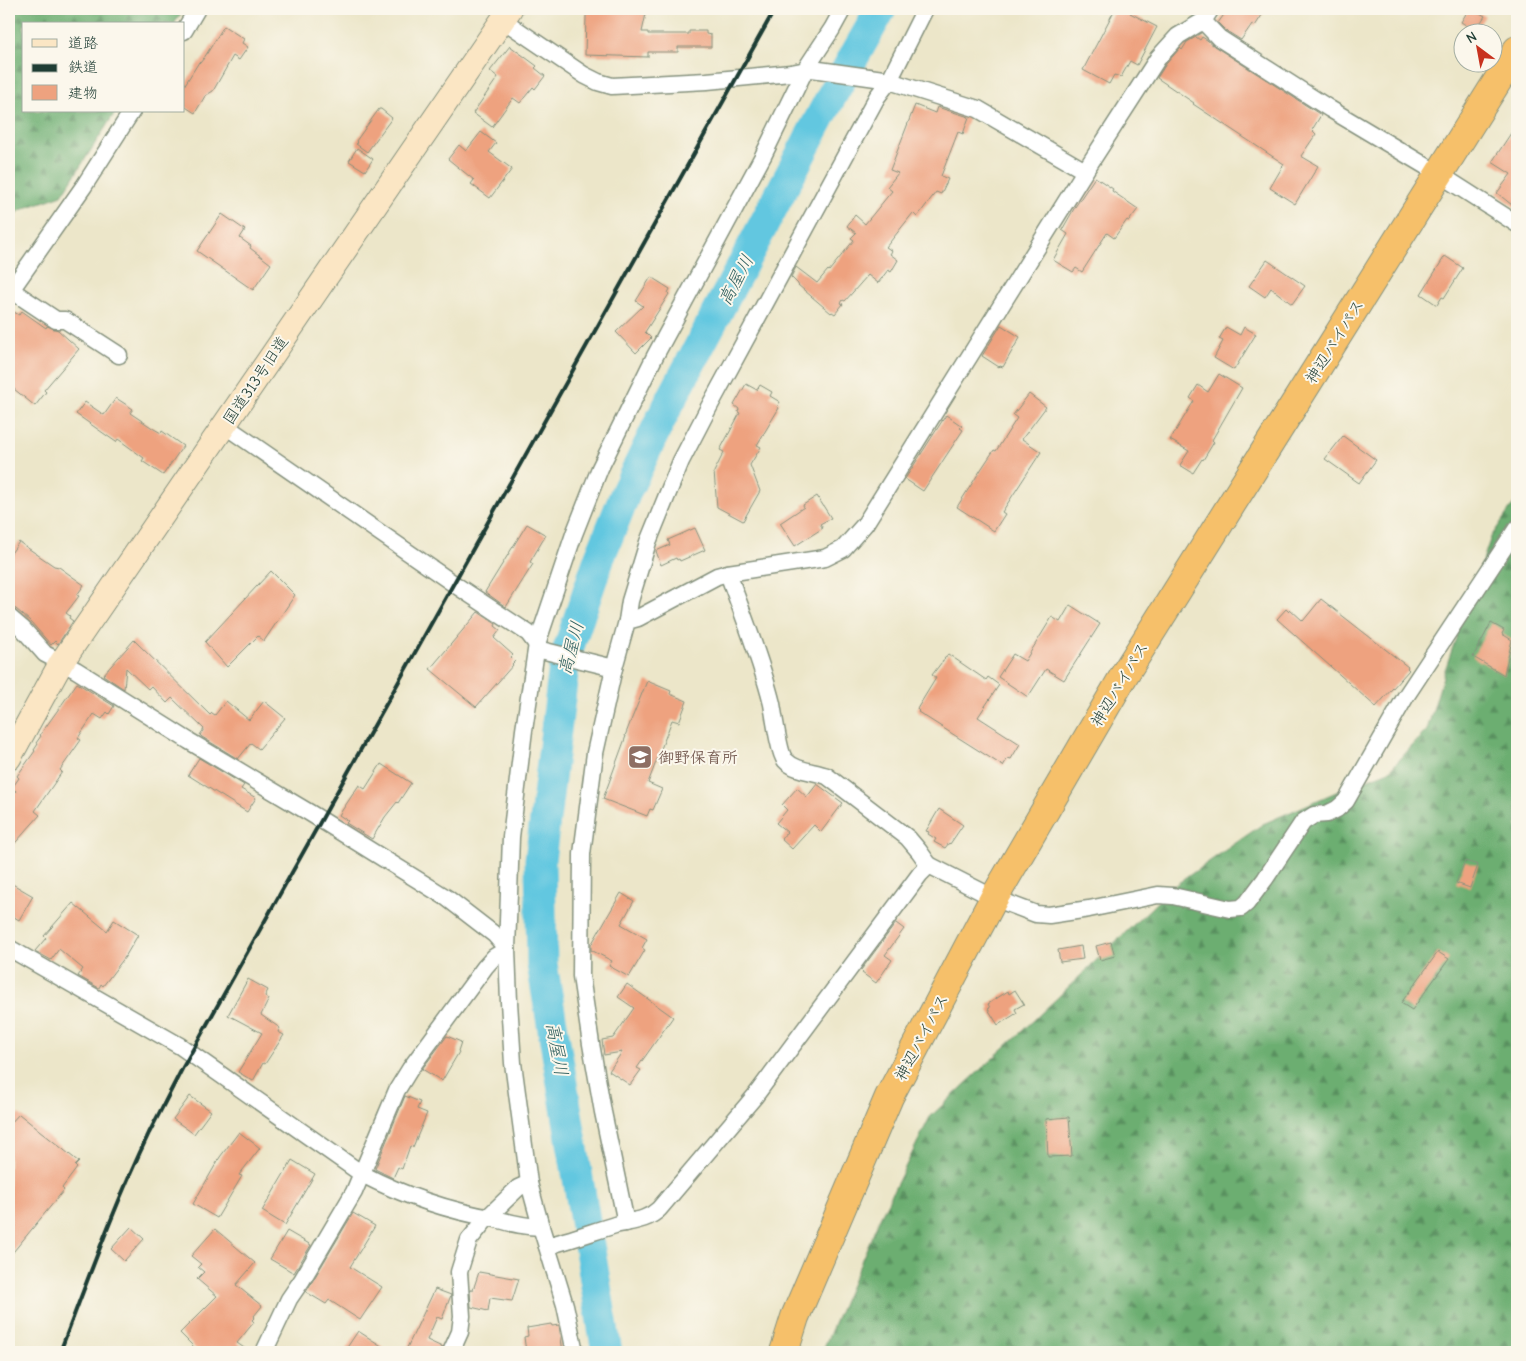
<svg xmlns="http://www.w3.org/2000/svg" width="1526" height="1361" viewBox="0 0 1526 1361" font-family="'Comic Neue','Klee One',sans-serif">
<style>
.forest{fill:url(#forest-firs);stroke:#467652}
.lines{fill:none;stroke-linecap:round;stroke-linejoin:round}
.river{stroke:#62c7e0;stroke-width:31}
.building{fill:#eea27f}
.street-casing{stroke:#86927e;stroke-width:19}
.secondary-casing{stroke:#86927e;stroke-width:26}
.highway-casing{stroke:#86927e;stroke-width:30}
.street{stroke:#fff;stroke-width:16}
.secondary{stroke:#fbe6c4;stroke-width:24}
.highway{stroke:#f6c06b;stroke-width:28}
.rail{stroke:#1f3d34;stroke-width:4}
.labels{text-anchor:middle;stroke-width:4;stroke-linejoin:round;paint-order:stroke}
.street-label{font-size:16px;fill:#1f3d34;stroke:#fbf7ec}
.education-label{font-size:16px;font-weight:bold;fill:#785e54;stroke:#fbf7ec;text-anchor:start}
.water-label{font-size:18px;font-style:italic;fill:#30605f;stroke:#fbf7ec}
</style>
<defs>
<pattern id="forest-firs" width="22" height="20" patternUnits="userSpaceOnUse" patternTransform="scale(1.25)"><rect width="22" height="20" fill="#6cae71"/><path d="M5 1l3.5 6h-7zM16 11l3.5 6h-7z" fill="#588f5e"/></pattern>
</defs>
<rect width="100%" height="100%" fill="#fbf7ec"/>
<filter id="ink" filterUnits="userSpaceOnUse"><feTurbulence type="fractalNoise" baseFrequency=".02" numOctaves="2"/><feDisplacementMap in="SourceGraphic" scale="10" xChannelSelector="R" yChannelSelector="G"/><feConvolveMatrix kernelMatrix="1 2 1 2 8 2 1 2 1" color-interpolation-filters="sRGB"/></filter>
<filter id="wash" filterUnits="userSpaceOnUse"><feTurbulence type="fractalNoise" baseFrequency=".0096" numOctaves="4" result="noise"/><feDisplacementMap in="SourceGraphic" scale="20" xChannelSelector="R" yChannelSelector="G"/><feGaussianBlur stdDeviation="1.12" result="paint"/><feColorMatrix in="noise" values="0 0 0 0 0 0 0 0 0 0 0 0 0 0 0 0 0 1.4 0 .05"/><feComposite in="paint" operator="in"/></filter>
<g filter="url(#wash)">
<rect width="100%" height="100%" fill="#ece6c9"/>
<g class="forest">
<polygon points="9,9 184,9 174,24 24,24 24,111 116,111 62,195 25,208 9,217"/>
<polygon points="1517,499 1517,1352 822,1352 878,1222 930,1117 1033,1021 1174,886 1263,824 1341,790 1389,771 1427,730 1445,670 1491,537"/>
</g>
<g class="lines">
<polyline class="river" points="607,1352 542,964 540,860 565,658 599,559 626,492 662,417 831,97 881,9"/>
</g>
<g id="blocks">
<g class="building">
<polygon points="588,9 647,9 642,32 648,32 648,34 689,34 689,31 706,31 706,34 711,35 711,47 678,47 678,52 648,52 648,57 585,55 586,16"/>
<polygon points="1115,9 1133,9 1130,13 1157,27 1137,65 1130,61 1121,77 1114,75 1109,84 1083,70"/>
<polygon points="1228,9 1266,9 1255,26 1252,24 1241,40 1225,30 1218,23"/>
<polygon points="1469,9 1473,9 1485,16 1475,31 1461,22"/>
<polygon points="224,26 244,39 242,43 248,47 239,60 233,56 213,91 205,96 195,113 184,106 184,86 199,62 200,63 204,58"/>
<polygon points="1196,37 1200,40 1202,37 1207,40 1214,46 1321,115 1312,130 1316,134 1301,156 1318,166 1295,204 1270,188 1284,164 1193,104 1194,103 1157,78 1166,64 1180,48 1182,50 1187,42"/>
<polygon points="510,46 537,66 535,68 545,76 535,89 533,87 520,103 513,98 492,127 473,113 498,77 490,71"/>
<polygon points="915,105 935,113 937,107 969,117 963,134 958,132 941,176 948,179 941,194 936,192 917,217 913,213 886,247 892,251 890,254 898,260 891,272 888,270 878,283 868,275 845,301 843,300 841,303 843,304 835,314 832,312 831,313 798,285 798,284 791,277 796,267 817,283 828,270 829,271 854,240 851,238 856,233 847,226 855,215 865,224 892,191 887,187 898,173 890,170"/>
<polygon points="379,109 381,109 392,118 367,152 356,144 358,143 356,141"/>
<polygon points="1517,124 1517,209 1497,193 1511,174 1492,162"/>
<polygon points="481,132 496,143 489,152 512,169 490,198 471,184 474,180 448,159 459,145 466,151"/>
<polygon points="357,148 373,159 365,171 349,161"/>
<polygon points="1095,177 1113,189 1112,191 1138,209 1129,221 1127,220 1114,238 1107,233 1082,272 1076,268 1073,272 1053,260 1068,234 1062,230 1075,207"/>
<polygon points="222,214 245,230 240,238 251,246 250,248 271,264 253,290 197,251"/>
<polygon points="1445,256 1463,268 1444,298 1442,297 1437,305 1421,294"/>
<polygon points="1267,260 1305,286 1292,304 1271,288 1265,297 1249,286"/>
<polygon points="651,277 670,289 668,293 669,294 645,332 651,338 636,353 616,332 643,306 636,301"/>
<polygon points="9,309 19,315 22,311 46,328 47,326 58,330 79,349 44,390 46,392 35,406 9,385"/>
<polygon points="1001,325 1020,337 1003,367 1000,366 999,367 982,356"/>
<polygon points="1226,327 1240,335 1244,327 1256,334 1234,370 1214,358 1223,341 1219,339"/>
<polygon points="1219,374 1242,388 1212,440 1214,442 1203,460 1202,459 1193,473 1180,465 1189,451 1170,440 1194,401 1190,398 1198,385 1208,392"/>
<polygon points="746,384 757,390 760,385 772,392 770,396 780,402 777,407 779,408 757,445 761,447 750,465 760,491 743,521 717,507 714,472 724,452 720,450 740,413 738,412 739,409 734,405"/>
<polygon points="1029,394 1046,407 1022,439 1041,452 1002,512 1005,514 994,531 957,507 982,468 994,450 996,451 1017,418 1013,415"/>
<polygon points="116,398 133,409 130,413 154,429 161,433 162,431 183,446 163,475 142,461 144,458 118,439 116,442 76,414 85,402 104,415"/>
<polygon points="946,415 962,426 960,428 963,430 923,491 905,479"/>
<polygon points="1343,436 1376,460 1359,483 1325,459"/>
<polygon points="817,496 831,518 820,524 823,528 795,546 780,523 804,507 803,505"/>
<polygon points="527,524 546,535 530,562 533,564 506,607 485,592"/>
<polygon points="695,528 705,550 680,561 679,559 677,560 676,558 661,565 656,551 670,545 668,540"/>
<polygon points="19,542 54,566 59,567 84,585 77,595 79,596 66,613 70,616 69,618 73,621 58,644 55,641 51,645 30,621 16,609 9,607 9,556"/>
<polygon points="271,571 295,595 264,641 258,636 227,667 205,642"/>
<polygon points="1321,599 1408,667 1407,668 1409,670 1376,707 1277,619 1286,609 1288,611 1290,609 1303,621"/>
<polygon points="1070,605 1100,624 1064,680 1046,669 1028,697 998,677 1013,654 1025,661 1052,617 1060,622"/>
<polygon points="478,612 496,624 495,626 500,630 494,638 513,655 511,657 515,661 512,664 513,665 476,707 430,669"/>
<polygon points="1491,623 1504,630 1502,634 1512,640 1504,675 1473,657"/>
<polygon points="134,640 210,715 212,713 215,715 226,701 249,720 264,701 285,718 259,749 251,743 238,759 202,737 200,735 204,729 172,698 167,703 151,686 148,689 126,668 124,689 103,675"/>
<polygon points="948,654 986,680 988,677 999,685 978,717 1020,744 1011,759 1008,758 1003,766 918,712 919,711 917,709 936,678 932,675"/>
<polygon points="647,681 671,691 670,694 687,701 679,722 672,720 648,783 662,789 653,810 650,809 647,816 603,799 626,736 625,736 630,723"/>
<polygon points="77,683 114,706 109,714 107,712 102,719 94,714 78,738 81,740 60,770 62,772 35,811 40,815 9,850 9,799 16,791 12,788 19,778 17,776 35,751 34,750 38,744 36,743 41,736 40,735"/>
<polygon points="199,758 244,785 241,789 256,798 247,812 188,775"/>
<polygon points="381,764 411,783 398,803 397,802 385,817 372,839 346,823 348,821 339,815 359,785 365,789"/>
<polygon points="817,784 843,803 821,832 814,825 792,849 781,839 787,832 776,823 787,810 782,805 797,788 807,797"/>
<polygon points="939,809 963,825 950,844 949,843 945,848 934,842 936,839 928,834 929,832 926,831"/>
<polygon points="1465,861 1478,865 1470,888 1456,883"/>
<polygon points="9,882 33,896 19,920 9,914"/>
<polygon points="621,893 634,901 621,924 647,939 642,948 645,950 629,977 609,966 612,961 591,950 591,945"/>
<polygon points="73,903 107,931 114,920 138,935 125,957 103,986 101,984 99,988 78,976 83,969 59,949 51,960 35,951 46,938 44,936"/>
<polygon points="896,923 904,929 885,955 892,960 876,983 862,973 863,972 861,970"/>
<polygon points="1111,942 1115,956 1100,960 1096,946"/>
<polygon points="1081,946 1083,959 1060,962 1058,950"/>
<polygon points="1438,952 1449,959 1412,1010 1401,1003"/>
<polygon points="248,979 268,990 265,996 269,999 261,1015 280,1028 278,1032 284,1035 265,1064 263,1063 253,1081 238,1072 262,1033 228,1015"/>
<polygon points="627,984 673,1017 637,1068 641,1070 630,1085 609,1071 622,1052 604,1055 602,1040 613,1038 634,1008 618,997"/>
<polygon points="1015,990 1024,1004 1015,1009 1017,1013 998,1025 988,1009 990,1008 988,1004 1008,991 1009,994"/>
<polygon points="447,1036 461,1042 458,1051 459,1052 442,1081 422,1069"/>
<polygon points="190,1096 211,1111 194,1134 173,1119"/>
<polygon points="405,1096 420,1102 417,1109 427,1113 413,1147 410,1146 402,1169 398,1167 393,1178 375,1169"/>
<polygon points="19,1114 79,1162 75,1166 77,1168 62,1188 64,1190 9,1257 9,1125"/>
<polygon points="1069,1117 1072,1156 1048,1157 1046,1119"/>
<polygon points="239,1132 260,1148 239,1175 242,1176 217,1218 193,1204 220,1157"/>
<polygon points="292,1160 315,1174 285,1225 262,1211"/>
<polygon points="353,1213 375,1226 350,1267 382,1287 360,1320 329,1300 326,1304 306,1292"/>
<polygon points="131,1227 144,1239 124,1261 111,1249"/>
<polygon points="215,1229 255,1263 236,1285 262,1306 254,1316 255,1317 252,1320 254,1322 237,1343 250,1352 199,1352 180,1333 217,1296 197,1279 204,1272 198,1267 201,1264 191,1256"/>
<polygon points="287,1231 311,1245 294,1273 270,1259"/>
<polygon points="479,1272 519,1279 512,1301 490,1298 488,1311 471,1307 470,1290 473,1290"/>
<polygon points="435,1289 451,1295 442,1319 437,1317 427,1340 442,1347 441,1352 405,1352"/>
<polygon points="551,1324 552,1326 559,1325 563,1352 526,1352 524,1337 528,1336 527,1328"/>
<polygon points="358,1331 391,1352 344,1352"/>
</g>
</g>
</g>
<g filter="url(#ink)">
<use href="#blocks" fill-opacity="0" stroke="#86927e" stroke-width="1"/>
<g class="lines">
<defs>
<g id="street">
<polyline points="503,20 584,75 598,82 612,86 707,81 791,73 812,69 883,79 978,109 1085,171"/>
<polyline points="1203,21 1219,38 1330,109 1439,174 1517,224"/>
<polyline points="184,31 197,9"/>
<polyline points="11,290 56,320 65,320 119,355"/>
<polyline points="9,293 84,186 132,111"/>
<polyline points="224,425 457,586 528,633 541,650 614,668 627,621 638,618 717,576 728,573 825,558 843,549 865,524 1085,171 1158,58 1178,36 1203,21 1211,9"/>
<path d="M 728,573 C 743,616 761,659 772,704 C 774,715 779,753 785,760 C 795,771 813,771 827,776 L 908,838 L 919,851 L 929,865"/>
<polyline points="9,617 23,629 45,654 76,670 189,741 310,813 447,898 495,935 507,949"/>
<polyline points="627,621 630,601 648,542 681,461 709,407 877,97 889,81 925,9"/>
<polyline points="614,668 595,753 582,854 581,976 591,1044 603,1112 626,1223"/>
<path d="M 9,948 L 180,1046 L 362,1174 C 404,1196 450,1211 496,1219 C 511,1223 525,1227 541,1227"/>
<path d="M 547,1246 C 570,1240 592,1232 615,1225 C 631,1221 647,1221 659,1209 L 755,1096 L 920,874 L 929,865 L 994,898 L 1036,914 L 1049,915 L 1089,909 L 1158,895 L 1173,896 L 1230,909 L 1241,908 L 1247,903 L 1265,879 L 1303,822 L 1314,815 L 1327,814 L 1337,809 L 1346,801 L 1406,696 L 1517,528"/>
<polyline points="264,1352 289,1299 302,1280 354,1192 397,1090 410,1069 485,967 494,957 507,949"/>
<polyline points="451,1352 460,1332 462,1316 459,1272 469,1240 487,1218 518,1188 529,1183"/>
<polyline points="575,1352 565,1305 541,1227 529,1183 513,1063 509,1002 507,949 511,837 524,730 537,644 574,534 600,468 655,356 763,156 805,70 832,29 843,9"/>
</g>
<polyline id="secondary" points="9,758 61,663 510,9"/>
<polyline id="highway" points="784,1352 795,1317 889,1097 994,898 1126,672 1517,50"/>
</defs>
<use href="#street" class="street-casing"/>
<use href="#secondary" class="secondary-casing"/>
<use href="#highway" class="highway-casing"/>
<use href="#street" class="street"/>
<use href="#secondary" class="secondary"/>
<use href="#highway" class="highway"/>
<path class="rail" d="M 60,1352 C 88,1279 115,1204 149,1133 C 160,1112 171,1090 182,1069 L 775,9"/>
</g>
</g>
<defs>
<symbol id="school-square" viewBox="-11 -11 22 22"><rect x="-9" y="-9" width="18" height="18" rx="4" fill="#8d6e63" stroke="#fbf7ec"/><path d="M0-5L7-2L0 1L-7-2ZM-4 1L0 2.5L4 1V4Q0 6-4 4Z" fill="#fff"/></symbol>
</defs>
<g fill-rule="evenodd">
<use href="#school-square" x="626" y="743" width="28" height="28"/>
</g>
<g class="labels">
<g class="street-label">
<text transform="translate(1334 341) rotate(-58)" y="6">神辺バイパス</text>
<text transform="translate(255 380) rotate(-56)" y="6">国道313号旧道</text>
<text transform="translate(1119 684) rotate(-59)" y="6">神辺バイパス</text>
<text transform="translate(921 1037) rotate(-62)" y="6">神辺バイパス</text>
</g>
<g class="education-label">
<text x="658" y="763">御野保育所</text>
</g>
<g class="water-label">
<text transform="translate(736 280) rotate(-62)" y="6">高屋川</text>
<text transform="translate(571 648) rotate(-75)" y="6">高屋川</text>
<text transform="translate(557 1049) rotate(80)" y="6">高屋川</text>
</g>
</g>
<rect width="1526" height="1361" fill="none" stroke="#fbf7ec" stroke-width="30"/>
<rect x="22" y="22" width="162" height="90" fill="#fbf7ec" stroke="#a3ada2"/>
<rect x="32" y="39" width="25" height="8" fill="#fbe6c4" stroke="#a3ada2"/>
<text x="68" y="48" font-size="15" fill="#1f3d34">道路</text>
<rect x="32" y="64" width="25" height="8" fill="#1f3d34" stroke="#a3ada2"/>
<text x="68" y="72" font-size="15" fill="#1f3d34">鉄道</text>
<rect x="32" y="85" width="25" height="15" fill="#eea27f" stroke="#a3ada2"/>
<text x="68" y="98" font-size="15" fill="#1f3d34">建物</text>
<g transform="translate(1478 48) rotate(328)"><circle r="24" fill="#fbf7ec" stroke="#a3ada2"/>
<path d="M0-4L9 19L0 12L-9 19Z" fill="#c8321e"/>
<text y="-8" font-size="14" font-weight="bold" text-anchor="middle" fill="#1f3d34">N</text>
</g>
</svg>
